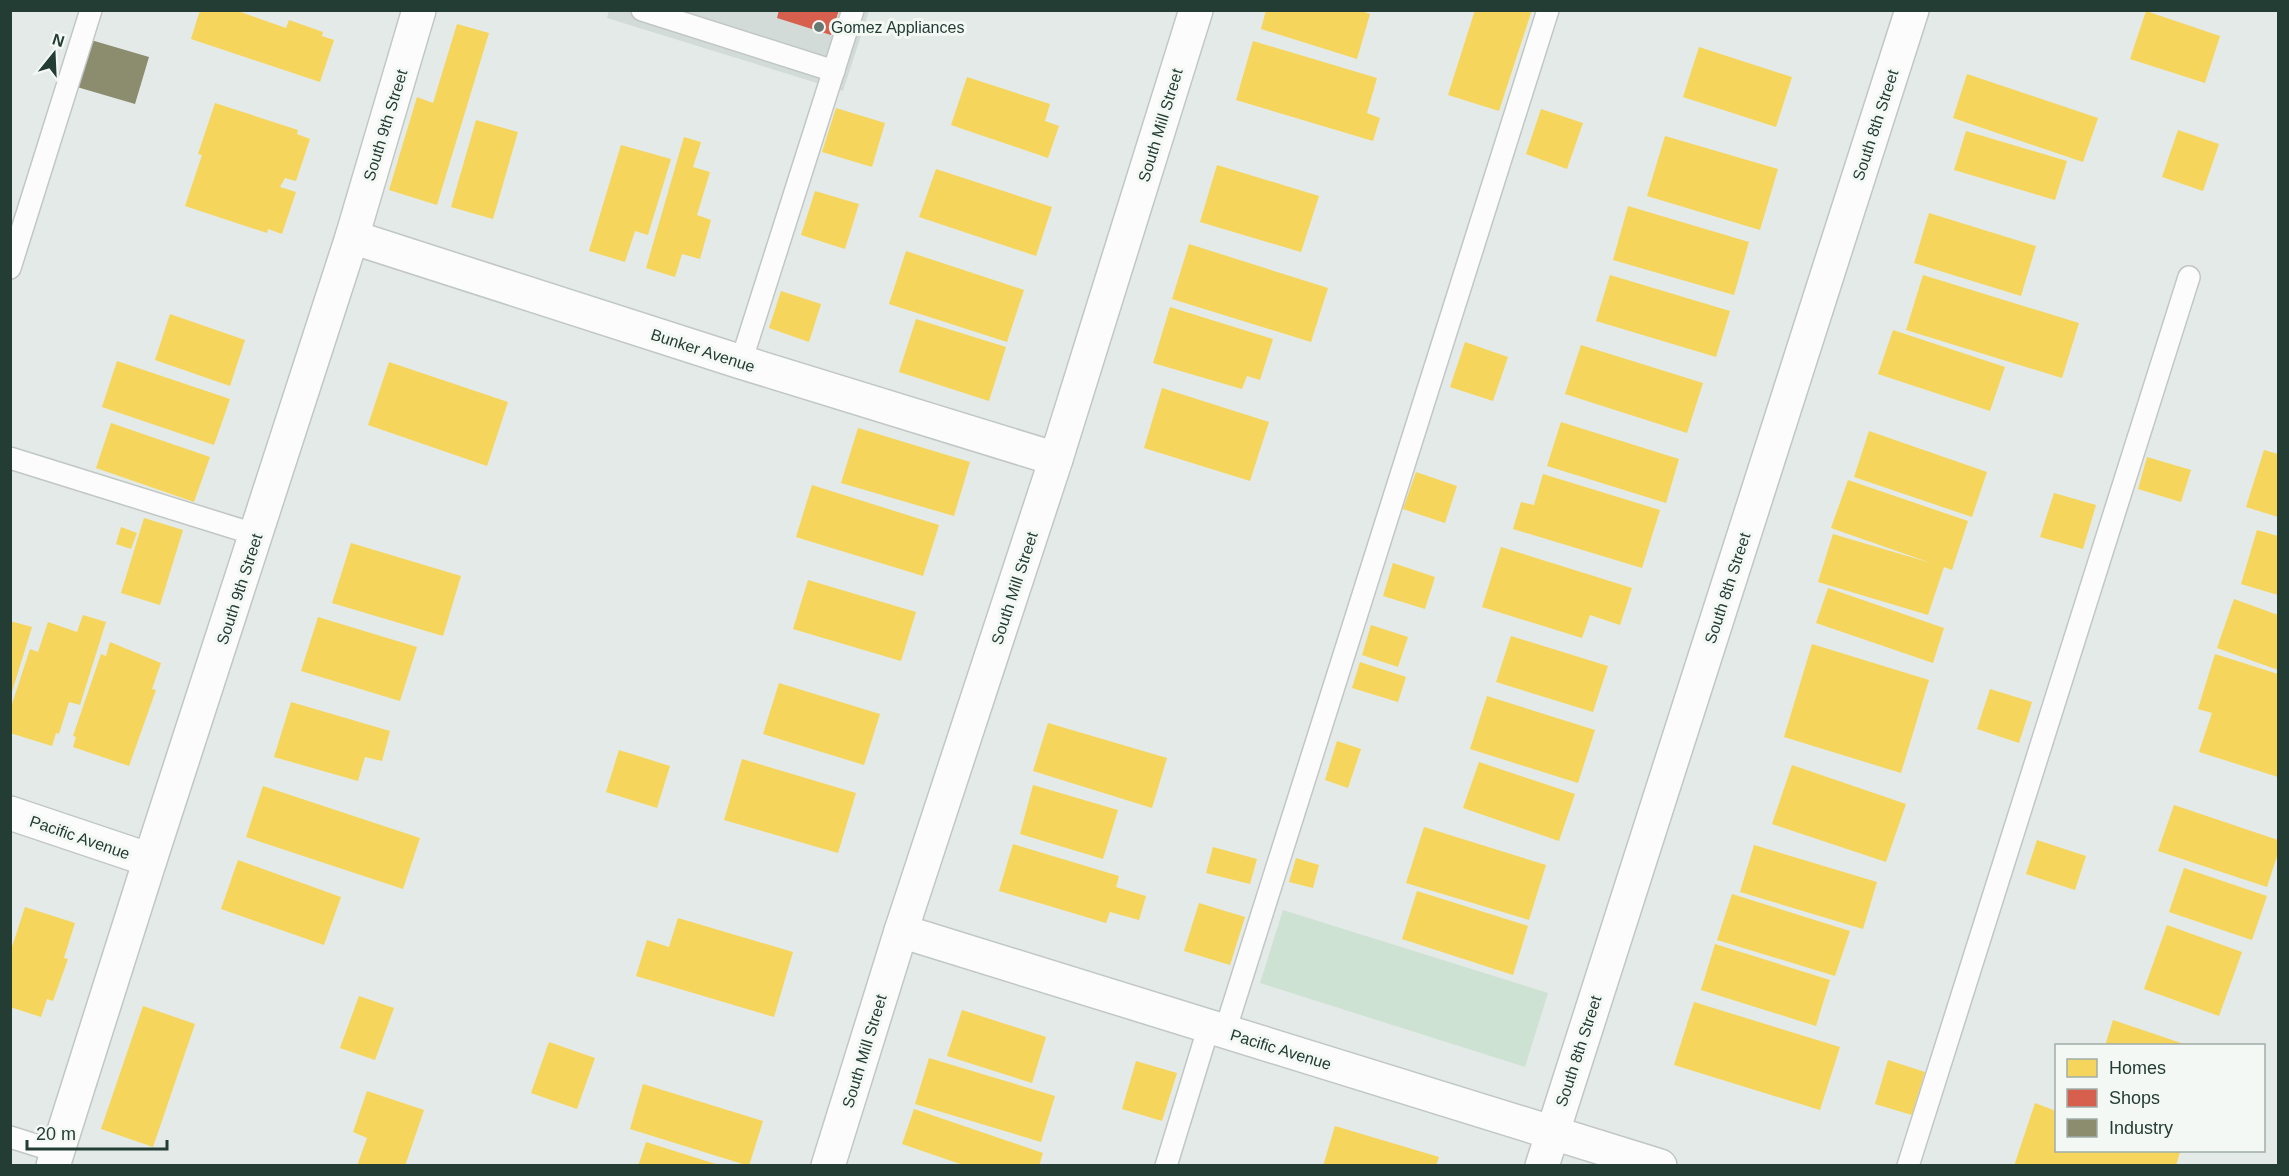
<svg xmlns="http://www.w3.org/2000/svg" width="2289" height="1176" viewBox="0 0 2289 1176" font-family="Helvetica,sans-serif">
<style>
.built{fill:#d2dbd7}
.green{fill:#cee2d3}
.homes{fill:#f6d55c}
.shops{fill:#d6604d}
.industry{fill:#8c8c6e}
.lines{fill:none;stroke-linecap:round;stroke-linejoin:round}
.lane-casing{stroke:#c1c7c4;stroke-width:24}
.street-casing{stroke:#c1c7c4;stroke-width:36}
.lane{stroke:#fbfcfb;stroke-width:21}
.street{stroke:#fbfcfb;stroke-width:33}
.poi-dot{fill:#677973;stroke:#f3f8f5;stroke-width:2}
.labels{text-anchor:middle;stroke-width:6;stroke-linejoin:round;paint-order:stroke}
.poi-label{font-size:16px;fill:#233c34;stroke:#f3f8f5;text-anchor:start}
.street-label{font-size:16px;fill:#233c34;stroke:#f3f8f5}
</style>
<rect width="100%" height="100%" fill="#e4eae7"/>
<polygon class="built" points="609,10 869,11 843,91 607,18"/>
<polygon class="green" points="1283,910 1548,993 1525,1067 1260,983"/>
<g class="homes">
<polygon points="200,10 235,10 286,28 289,20 323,32 322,36 334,40 320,82 191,39"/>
<polygon points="1266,10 1359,10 1370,14 1357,59 1261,29"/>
<polygon points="1475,10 1532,10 1499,111 1448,95"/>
<polygon points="2146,11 2220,36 2205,83 2130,59"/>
<polygon points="457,24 489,33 437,205 389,190 417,97 433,103"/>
<polygon points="1253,41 1377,78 1367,113 1380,118 1373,141 1236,100"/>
<polygon points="1699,47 1792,77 1776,127 1683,97"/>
<polygon points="1967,74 2098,118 2083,162 1953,118"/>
<polygon points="967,77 1050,104 1045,121 1059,126 1048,158 951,125"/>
<polygon points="215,103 298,130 297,134 310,139 296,181 285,178 280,187 296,192 282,234 268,229 267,233 185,206 202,155 198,154"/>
<polygon points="836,108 885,123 872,167 822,152"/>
<polygon points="1541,109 1583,123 1567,169 1526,154"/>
<polygon points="476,120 518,132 493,219 451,207"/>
<polygon points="2178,130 2219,144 2203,191 2162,177"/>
<polygon points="1966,131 2067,161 2055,200 1954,170"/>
<polygon points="1665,136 1778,169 1760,230 1647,196"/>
<polygon points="684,137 701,142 693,167 710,172 697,215 711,220 700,259 682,254 675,277 646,268"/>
<polygon points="621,145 671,159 648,235 635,231 625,262 589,251"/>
<polygon points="1217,165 1319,196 1301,252 1200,222"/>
<polygon points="936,169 1052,207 1036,256 919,217"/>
<polygon points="815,191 859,204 845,249 801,235"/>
<polygon points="1628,206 1749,242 1734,295 1613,260"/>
<polygon points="1929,213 2036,246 2021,296 1914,263"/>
<polygon points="1189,244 1328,288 1311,342 1172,299"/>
<polygon points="906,251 1024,290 1007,342 889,304"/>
<polygon points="1610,275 1730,311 1716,357 1596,321"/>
<polygon points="1923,275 2079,323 2062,378 1906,330"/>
<polygon points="781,291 821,304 809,342 769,328"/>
<polygon points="1170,307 1273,339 1260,380 1247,376 1242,389 1153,363"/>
<polygon points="170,314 245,340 230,386 155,360"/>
<polygon points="916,319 1006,347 989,401 899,372"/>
<polygon points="1893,330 2005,367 1990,411 1878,374"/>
<polygon points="1465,342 1508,357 1493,401 1450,387"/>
<polygon points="1581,345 1703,383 1687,433 1565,394"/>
<polygon points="117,361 230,399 214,445 102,407"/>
<polygon points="389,362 508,402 487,466 368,425"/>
<polygon points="1162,388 1269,422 1250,481 1144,448"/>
<polygon points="1561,422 1679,459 1666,503 1547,466"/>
<polygon points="111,423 210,457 194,502 96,468"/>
<polygon points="858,428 970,462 954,516 841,483"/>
<polygon points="1869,431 1987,472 1972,517 1854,477"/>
<polygon points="2264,450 2278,454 2278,517 2246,507"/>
<polygon points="2147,457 2191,470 2181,502 2138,489"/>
<polygon points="1416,472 1457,486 1445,523 1403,509"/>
<polygon points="1543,474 1660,510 1642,568 1513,529 1521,502 1534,505"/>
<polygon points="1848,480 1968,521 1952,570 1944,567 1928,615 1818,582 1833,534 1931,563 1831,528"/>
<polygon points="812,485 939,525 923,576 796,537"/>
<polygon points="2054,493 2096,505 2083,549 2040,537"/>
<polygon points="144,518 183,530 160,605 121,593"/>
<polygon points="121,527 137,533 131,549 116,544"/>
<polygon points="2257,530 2278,536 2278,595 2241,584"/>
<polygon points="351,543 461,576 443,636 332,603"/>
<polygon points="1501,547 1632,588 1620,625 1590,615 1582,638 1482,607"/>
<polygon points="1393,563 1435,577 1425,609 1383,596"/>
<polygon points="808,580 916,612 901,661 793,629"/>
<polygon points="1828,588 1944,628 1933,663 1816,623"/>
<polygon points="2234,599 2278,615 2278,670 2217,648"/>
<polygon points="83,615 106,622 80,705 69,702 59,734 56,733 52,746 10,733 10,710 30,649 38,652 48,622 77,632"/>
<polygon points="318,617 417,647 400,701 301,671"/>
<polygon points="10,621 32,627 11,695 10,695"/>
<polygon points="1371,625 1408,637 1398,667 1362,655"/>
<polygon points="1511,636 1608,666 1593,712 1496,682"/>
<polygon points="110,642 161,663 152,689 156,690 129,766 73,747 76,737 73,736 101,654 106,656"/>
<polygon points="1812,644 1929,680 1901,773 1784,737"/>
<polygon points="2215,654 2278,674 2278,777 2199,752 2212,713 2198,709"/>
<polygon points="1360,662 1406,677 1398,702 1352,688"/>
<polygon points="779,683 880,714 864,765 763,734"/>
<polygon points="1990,689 2032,702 2019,743 1977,729"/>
<polygon points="1487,696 1595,730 1578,783 1470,749"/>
<polygon points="291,702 390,731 382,761 365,757 358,781 274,757"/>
<polygon points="1048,723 1167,758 1152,808 1033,771"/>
<polygon points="1337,741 1361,749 1348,788 1325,780"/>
<polygon points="619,750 670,766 657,808 606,792"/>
<polygon points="742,759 856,793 838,853 724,820"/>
<polygon points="1479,762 1575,794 1559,841 1463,808"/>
<polygon points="1792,765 1906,804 1886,862 1772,824"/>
<polygon points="1033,785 1118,810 1103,859 1020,834"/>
<polygon points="263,786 420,838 403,889 246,837"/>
<polygon points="2174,805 2278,840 2278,853 2267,887 2158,851"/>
<polygon points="1424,827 1546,865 1529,920 1406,883"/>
<polygon points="2037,840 2086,856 2075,890 2026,874"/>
<polygon points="1013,844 1119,876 1116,887 1146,896 1139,920 1110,912 1106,923 999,891"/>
<polygon points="1754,845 1877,882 1863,929 1740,892"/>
<polygon points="1213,847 1257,859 1250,884 1206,873"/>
<polygon points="1296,858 1319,865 1313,888 1289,882"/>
<polygon points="238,860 341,897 324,945 221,909"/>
<polygon points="2184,868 2267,896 2252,940 2169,912"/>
<polygon points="1417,891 1528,926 1513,975 1402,939"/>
<polygon points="1732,894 1850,931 1835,976 1717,940"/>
<polygon points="1199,903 1245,917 1230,965 1184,951"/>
<polygon points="25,907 75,923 64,958 68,959 53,1001 47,999 41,1017 10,1007 10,953"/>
<polygon points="678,918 793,952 774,1017 636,976 647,940 669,947"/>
<polygon points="2167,925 2242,952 2219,1016 2144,989"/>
<polygon points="1715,944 1830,980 1816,1026 1701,990"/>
<polygon points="359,996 394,1008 375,1060 340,1048"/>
<polygon points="1694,1002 1840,1047 1820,1110 1674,1065"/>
<polygon points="143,1006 195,1024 153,1147 101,1129"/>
<polygon points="962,1010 1046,1037 1032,1083 947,1056"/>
<polygon points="2113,1020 2187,1045 2186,1046 2105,1046"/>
<polygon points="549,1042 595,1058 577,1109 531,1093"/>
<polygon points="929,1058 1055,1096 1041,1142 915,1104"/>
<polygon points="1888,1060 1925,1072 1912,1115 1875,1104"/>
<polygon points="1136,1061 1177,1073 1162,1121 1122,1109"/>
<polygon points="643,1084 763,1121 749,1166 630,1129"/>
<polygon points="367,1091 424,1110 405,1166 357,1166 367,1138 353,1132"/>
<polygon points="2035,1103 2056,1111 2056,1150 2175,1150 2180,1152 2176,1166 2014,1166"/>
<polygon points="914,1109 1043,1153 1039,1166 966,1166 902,1144"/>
<polygon points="1335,1126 1439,1157 1436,1166 1323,1166"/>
<polygon points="646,1142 719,1165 719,1166 638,1166"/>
</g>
<polygon class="shops" points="779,10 839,10 831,35 777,18"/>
<polygon class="industry" points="91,40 149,57 135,104 77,87"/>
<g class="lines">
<defs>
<g id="lane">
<polyline points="642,10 834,71"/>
<polyline points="10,268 91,10"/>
<polyline points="741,362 853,10"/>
<polyline points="10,458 257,535"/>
<polyline points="1225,1031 1548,10"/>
<polyline points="10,1137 58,1152"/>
<polyline points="1166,1166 1209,1026"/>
<polyline points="1908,1166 2189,277"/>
</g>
<g id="street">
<polyline points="352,237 741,362 1056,459"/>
<polyline points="10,813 150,860"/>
<polyline points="901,931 1660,1166"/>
<polyline points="53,1166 150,860 352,237 419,10"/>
<polyline points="828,1166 901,931 1056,459 1196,10"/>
<polyline points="1542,1166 1912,10"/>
</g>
</defs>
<use href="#lane" class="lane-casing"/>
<use href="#street" class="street-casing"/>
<use href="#lane" class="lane"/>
<use href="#street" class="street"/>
</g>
<circle class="poi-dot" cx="819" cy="27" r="6"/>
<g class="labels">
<g class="poi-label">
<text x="831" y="33">Gomez Appliances</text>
</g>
<g class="street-label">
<text transform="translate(385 125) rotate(-73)" y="6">South 9th Street</text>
<text transform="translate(1160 125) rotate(-73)" y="6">South Mill Street</text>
<text transform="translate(1875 125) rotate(-72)" y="6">South 8th Street</text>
<text transform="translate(703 350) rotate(18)" y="6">Bunker Avenue</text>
<text transform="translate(1014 588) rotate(-72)" y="6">South Mill Street</text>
<text transform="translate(1727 588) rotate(-72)" y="6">South 8th Street</text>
<text transform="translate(239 589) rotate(-72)" y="6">South 9th Street</text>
<text transform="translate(80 837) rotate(19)" y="6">Pacific Avenue</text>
<text transform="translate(1281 1049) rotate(17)" y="6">Pacific Avenue</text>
<text transform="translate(864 1051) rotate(-73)" y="6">South Mill Street</text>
<text transform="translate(1578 1051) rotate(-72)" y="6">South 8th Street</text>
</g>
</g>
<rect width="2289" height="1176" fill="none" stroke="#233c34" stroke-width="24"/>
<rect x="2055" y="1044" width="210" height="108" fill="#f3f8f5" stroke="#a0ada8" stroke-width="1.5"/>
<rect x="2067" y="1059" width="30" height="18" fill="#f6d55c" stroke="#a0ada8" stroke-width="1.5"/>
<text x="2109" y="1074" font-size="18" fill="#233c34">Homes</text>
<rect x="2067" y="1089" width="30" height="18" fill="#d6604d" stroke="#a0ada8" stroke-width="1.5"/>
<text x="2109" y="1104" font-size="18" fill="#233c34">Shops</text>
<rect x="2067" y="1119" width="30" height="18" fill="#8c8c6e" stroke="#a0ada8" stroke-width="1.5"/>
<text x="2109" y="1134" font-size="18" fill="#233c34">Industry</text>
<g transform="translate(54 54) rotate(18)" stroke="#f3f8f5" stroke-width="4.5" paint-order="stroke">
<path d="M0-4.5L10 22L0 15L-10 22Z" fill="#233c34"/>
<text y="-9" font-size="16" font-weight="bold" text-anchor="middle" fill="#233c34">N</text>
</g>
<path d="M27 1140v9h140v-9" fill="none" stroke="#233c34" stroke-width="3"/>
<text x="36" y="1140" font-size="18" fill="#233c34" stroke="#f3f8f5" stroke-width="4.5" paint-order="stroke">20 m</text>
</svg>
